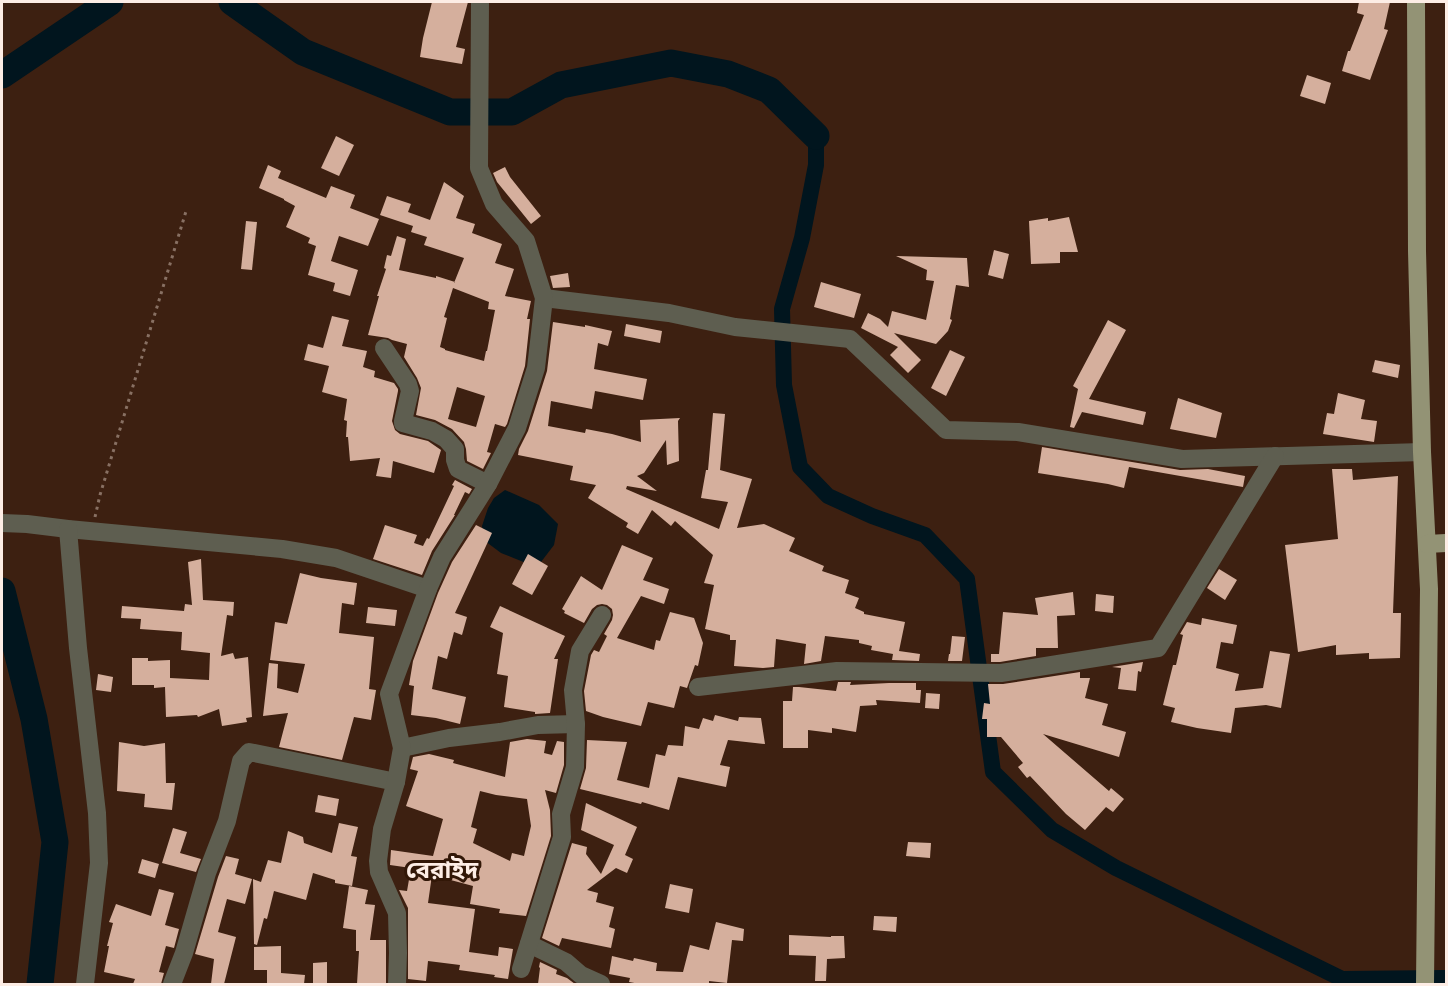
<svg xmlns="http://www.w3.org/2000/svg" width="1448" height="986" viewBox="0 0 1448 986" font-family="Inter,'Noto Sans Bengali',sans-serif">
<style>
.water{fill:#01151e}
.lines{fill:none;stroke-linecap:round;stroke-linejoin:round}
.canal{stroke:#01151e;stroke-width:16}
.river{stroke:#01151e;stroke-width:27}
.building{fill:#d5af9d;fill-rule:evenodd}
.path{stroke:#887063;stroke-width:3;stroke-dasharray:3 4.5;stroke-linecap:butt}
.minor{stroke:#5e5e50;stroke-width:18}
.major{stroke:#939375;stroke-width:18}
.labels{text-anchor:middle;stroke-width:6;stroke-linejoin:round;paint-order:stroke}
.district-label{font-size:24px;font-weight:bold;fill:#fdede5;stroke:#321707}
</style>
<rect width="100%" height="100%" fill="#3d2011"/>
<polygon class="water" points="505,490 539,505 558,524 554,545 541,562 526,563 501,553 485,541 482,526 488,508 494,498"/>
<g class="lines">
<polyline class="canal" points="816,136 816,165 802,238 782,309 784,385 800,467 828,496 872,516 925,535 967,579 993,772 1052,830 1116,868 1342,979 1446,978"/>
<g class="river">
<polyline points="232,2 303,52 450,112 512,112 561,85 671,63 728,74 769,90 816,136"/>
<polyline points="2,75 110,2"/>
<polyline points="2,591 34,719 55,842 40,984"/>
</g>
</g>
<g class="building">
<polygon points="432,2 468,2 456,47 465,49 462,64 420,57 423,38"/>
<polygon points="1359,2 1390,2 1384,29 1388,30 1370,80 1342,71 1348,51 1350,51 1364,15 1357,13"/>
<polygon points="1307,75 1331,83 1325,104 1300,96"/>
<polygon points="336,136 354,145 339,176 321,168"/>
<polygon points="268,165 281,171 278,178 326,198 331,186 355,195 350,208 379,219 368,246 339,236 331,261 358,270 350,296 333,291 335,283 308,275 316,246 308,243 310,238 286,227 295,206 284,200 284,199 259,188"/>
<polygon points="505,167 510,177 541,216 531,224 497,182 493,173"/>
<path d="M 444,182 L 464,196 L 456,218 L 475,224 L 472,233 L 502,244 L 495,263 L 514,269 L 505,296 L 531,301 L 527,319 L 530,319 L 525,366 L 507,424 L 505,427 L 495,424 L 487,452 L 491,453 L 483,469 L 467,461 L 466,449 L 464,442 L 452,429 L 435,420 L 416,415 L 421,388 L 417,378 L 404,357 L 407,344 L 392,340 L 388,338 L 368,335 L 379,296 L 377,296 L 386,269 L 384,268 L 387,255 L 391,256 L 397,236 L 406,239 L 399,270 L 436,278 L 436,276 L 455,282 L 454,283 L 464,258 L 424,245 L 427,237 L 411,232 L 413,226 L 380,215 L 387,196 L 411,204 L 408,212 L 430,220 ZM 453,288 L 489,302 L 488,309 L 495,310 L 487,351 L 486,351 L 484,361 L 445,350 L 445,349 L 440,347 L 447,318 L 444,317 ZM 457,387 L 485,396 L 476,427 L 448,419 Z"/>
<polygon points="1069,217 1078,252 1060,252 1060,263 1031,264 1029,221 1048,218 1048,221"/>
<polygon points="246,221 257,222 252,270 241,269"/>
<polygon points="994,250 1009,254 1003,279 988,275"/>
<polygon points="896,256 967,258 969,287 956,285 950,319 952,320 948,331 936,344 894,333 921,360 908,373 890,355 898,347 861,328 868,313 880,319 888,327 892,311 926,320 934,281 926,280 927,270"/>
<polygon points="568,273 570,287 553,288 550,276"/>
<polygon points="821,282 861,294 854,318 814,307"/>
<polygon points="332,316 349,320 342,346 367,351 363,367 375,371 374,377 394,383 398,389 398,391 392,421 395,430 400,434 428,441 441,450 434,473 393,461 391,478 376,476 380,458 350,461 348,437 346,437 347,421 344,420 347,399 322,392 329,366 304,360 308,344 323,348"/>
<polygon points="1108,320 1126,330 1089,399 1146,412 1143,425 1082,412 1074,428 1070,427 1078,389 1073,386"/>
<polygon points="553,322 585,327 585,325 612,331 608,346 598,343 594,369 647,379 643,400 595,391 592,409 551,401 548,426 585,433 586,429 612,434 641,442 640,420 680,418 678,421 679,461 667,465 666,440 644,473 637,476 657,491 627,486 626,489 719,529 728,502 701,498 706,470 708,470 713,413 725,414 720,470 752,479 737,528 764,524 795,538 789,551 824,566 822,571 849,580 845,593 859,598 855,608 864,612 864,614 905,622 899,651 920,654 919,661 892,660 893,654 871,650 872,646 859,643 859,640 825,636 821,661 804,664 806,644 776,639 774,667 763,668 734,666 736,640 730,640 730,635 705,629 714,585 704,583 713,555 675,521 671,526 652,510 638,534 626,527 628,523 588,498 596,485 570,480 573,466 518,455 519,449 528,431 547,371"/>
<polygon points="626,324 662,331 660,343 624,336"/>
<polygon points="950,350 965,357 946,396 931,388"/>
<polygon points="1375,360 1400,365 1398,378 1372,372"/>
<polygon points="1338,393 1365,400 1361,419 1377,421 1374,442 1323,434 1327,413 1334,414"/>
<polygon points="1178,398 1222,413 1216,438 1170,429"/>
<polygon points="1042,447 1180,470 1208,469 1245,476 1243,487 1129,467 1124,488 1108,484 1038,473"/>
<polygon points="1332,469 1352,469 1353,480 1398,476 1393,613 1401,613 1400,658 1369,659 1369,653 1336,655 1336,645 1298,652 1285,545 1338,539"/>
<polygon points="455,480 472,489 469,494 465,492 454,515 455,515 432,551 422,575 373,559 385,525 417,535 414,543 423,546 427,538 429,539 454,486 452,485"/>
<polygon points="476,525 492,533 455,613 467,617 462,635 454,632 447,659 438,656 432,689 466,697 460,724 436,718 411,715 414,686 409,685 413,661 438,593 452,562"/>
<polygon points="622,545 653,558 643,580 669,589 664,604 641,596 617,638 654,650 656,640 660,641 670,612 694,618 703,643 698,666 695,665 687,688 680,686 674,708 648,702 641,726 603,717 586,711 584,691 591,655 594,650 599,652 607,636 604,634 612,620 613,615 612,609 607,605 602,604 597,605 592,609 584,623 564,613 565,611 562,609 581,576 602,590"/>
<polygon points="528,554 548,566 532,595 512,584"/>
<polygon points="201,559 203,600 234,602 233,616 227,615 221,656 233,653 235,659 248,657 252,717 246,718 247,722 222,726 219,709 198,717 197,715 166,717 165,687 154,688 154,685 132,685 132,658 148,658 148,661 170,660 170,678 209,680 210,653 181,650 182,632 140,629 141,619 121,618 122,606 184,611 185,604 192,605 188,562"/>
<polygon points="1219,569 1237,580 1225,600 1207,588"/>
<polygon points="300,573 321,578 357,583 354,605 342,603 339,633 374,637 369,689 376,690 371,720 354,717 342,760 279,747 288,713 263,716 269,663 278,664 277,688 298,693 305,664 270,660 275,622 287,624"/>
<polygon points="1073,592 1075,615 1057,616 1058,648 1036,648 1036,656 1000,662 991,662 991,654 999,654 1003,612 1038,615 1035,598"/>
<polygon points="1096,594 1114,596 1113,613 1095,611"/>
<polygon points="500,606 565,636 554,659 558,659 550,713 535,714 535,712 504,707 508,676 497,674 503,633 490,627"/>
<polygon points="368,607 397,610 395,626 366,623"/>
<polygon points="1202,618 1237,625 1233,644 1221,642 1216,668 1239,674 1235,691 1263,688 1270,651 1290,654 1281,708 1266,705 1235,708 1231,733 1197,728 1171,722 1175,708 1163,705 1173,665 1176,665 1183,635 1180,634 1187,622 1201,625"/>
<polygon points="952,636 965,637 962,661 948,661 949,654 950,654"/>
<polygon points="1143,662 1141,672 1138,671 1136,691 1118,689 1121,668 1112,667"/>
<polygon points="1080,672 1080,678 1090,678 1085,698 1108,704 1102,725 1126,732 1119,757 1043,734 1109,791 1111,788 1124,799 1113,812 1106,807 1085,830 1066,814 1030,776 1027,778 1018,767 1023,763 1001,737 987,737 987,719 982,719 984,703 990,704 988,684 1003,684"/>
<polygon points="98,674 113,677 111,692 96,690"/>
<polygon points="838,682 851,682 850,685 889,683 916,683 916,690 921,690 920,703 876,700 877,705 860,706 856,732 832,728 832,733 808,730 808,748 783,748 783,701 792,701 793,687 799,687 836,691"/>
<polygon points="926,693 940,694 939,709 925,708"/>
<polygon points="715,715 738,721 739,717 761,718 765,744 728,740 720,765 730,767 726,787 678,777 669,810 642,802 641,804 580,789 586,768 587,740 627,742 617,780 649,788 656,754 665,756 668,745 683,746 685,726 699,729 703,718 713,721"/>
<path d="M 527,739 L 546,741 L 544,753 L 552,755 L 557,741 L 564,742 L 564,765 L 556,793 L 545,790 L 550,810 L 551,836 L 526,916 L 499,913 L 500,909 L 470,904 L 473,886 L 432,875 L 428,903 L 475,909 L 469,952 L 498,956 L 499,947 L 513,949 L 508,979 L 494,977 L 495,975 L 459,970 L 460,965 L 428,961 L 426,981 L 408,979 L 408,908 L 399,890 L 407,891 L 411,868 L 390,865 L 391,850 L 433,856 L 443,819 L 406,806 L 418,771 L 410,769 L 413,757 L 429,754 L 454,760 L 453,763 L 505,777 L 510,742 ZM 480,791 L 496,795 L 527,799 L 531,826 L 524,856 L 512,853 L 510,861 L 473,843 L 477,829 L 471,827 Z"/>
<polygon points="119,742 144,746 165,743 166,783 175,783 172,810 144,807 145,794 117,791"/>
<polygon points="318,795 339,799 336,816 315,812"/>
<polygon points="586,803 637,827 625,855 633,859 627,873 616,868 587,890 598,893 596,902 614,907 609,927 615,929 611,948 562,938 559,946 542,938 572,843 587,847 586,854 601,874 614,845 581,830"/>
<polygon points="339,823 358,827 351,856 357,857 352,886 335,883 335,880 313,873 306,900 274,891 267,919 264,918 257,945 254,944 253,879 261,882 268,860 281,863 288,831 303,837 304,843 332,853"/>
<polygon points="173,828 187,832 180,853 201,859 196,872 162,863"/>
<polygon points="908,842 931,843 930,858 906,856"/>
<polygon points="226,856 239,859 235,874 252,879 245,904 227,899 218,932 236,937 224,984 211,984 214,959 195,954 218,877"/>
<polygon points="142,859 159,864 155,878 138,873"/>
<polygon points="670,884 693,889 689,913 665,908"/>
<polygon points="349,886 368,890 365,904 375,905 370,940 386,940 386,984 357,984 359,951 356,951 356,930 343,928"/>
<polygon points="159,889 174,893 165,925 179,929 174,948 166,946 159,972 164,973 161,984 133,984 135,979 104,972 109,946 107,946 113,923 109,922 116,904 151,916"/>
<polygon points="874,916 897,917 896,932 873,930"/>
<polygon points="716,922 744,929 743,941 732,940 727,983 709,981 709,984 640,984 629,982 630,978 609,974 612,956 633,961 634,958 657,963 656,971 683,972 690,945 709,950"/>
<polygon points="789,935 831,937 831,936 844,936 845,958 827,959 826,981 815,981 816,956 789,955"/>
<polygon points="281,946 281,973 305,975 304,984 267,984 267,970 254,970 254,947"/>
<polygon points="327,962 327,984 313,984 313,963"/>
<polygon points="540,962 557,970 556,974 567,978 575,984 538,984 540,968 539,967"/>
</g>
<g class="lines">
<polyline class="path" points="95,517 100,495 187,208"/>
<g class="minor">
<polyline points="544,298 669,313 735,327 850,339 946,430 1018,432 1182,459 1422,452"/>
<polyline points="384,348 408,384 410,391 403,421 403,423 432,431 446,439 455,449 455,460 458,469 488,484"/>
<polyline points="2,523 27,524 68,529 282,549 336,558 428,589"/>
<polyline points="68,529 78,648 97,813 99,863 85,984"/>
<polyline points="698,687 837,671 1001,673 1158,648 1275,456"/>
<polyline points="402,748 449,738 500,732 538,725 576,724"/>
<polyline points="529,944 566,962 581,975 601,984"/>
<polyline points="521,969 562,837 561,814 575,767 576,724 573,690 580,651 602,615"/>
<polyline points="172,984 184,953 207,873 227,821 241,761 249,752 396,782"/>
<polyline points="397,984 398,953 397,913 379,872 378,861 382,829 396,782 402,748 389,694 428,589 442,557 488,484 517,428 536,368 544,298 526,241 494,204 479,168 480,2"/>
</g>
<g class="major">
<polyline points="1416,2 1417,251 1422,452 1429,589 1425,984"/>
<polyline points="1427,544 1446,543"/>
</g>
</g>
<g class="labels">
<g class="district-label">
<text x="442" y="878">বেরাইদ</text>
</g>
</g>
<rect width="1448" height="986" fill="none" stroke="#fdede5" stroke-width="6"/>
</svg>
